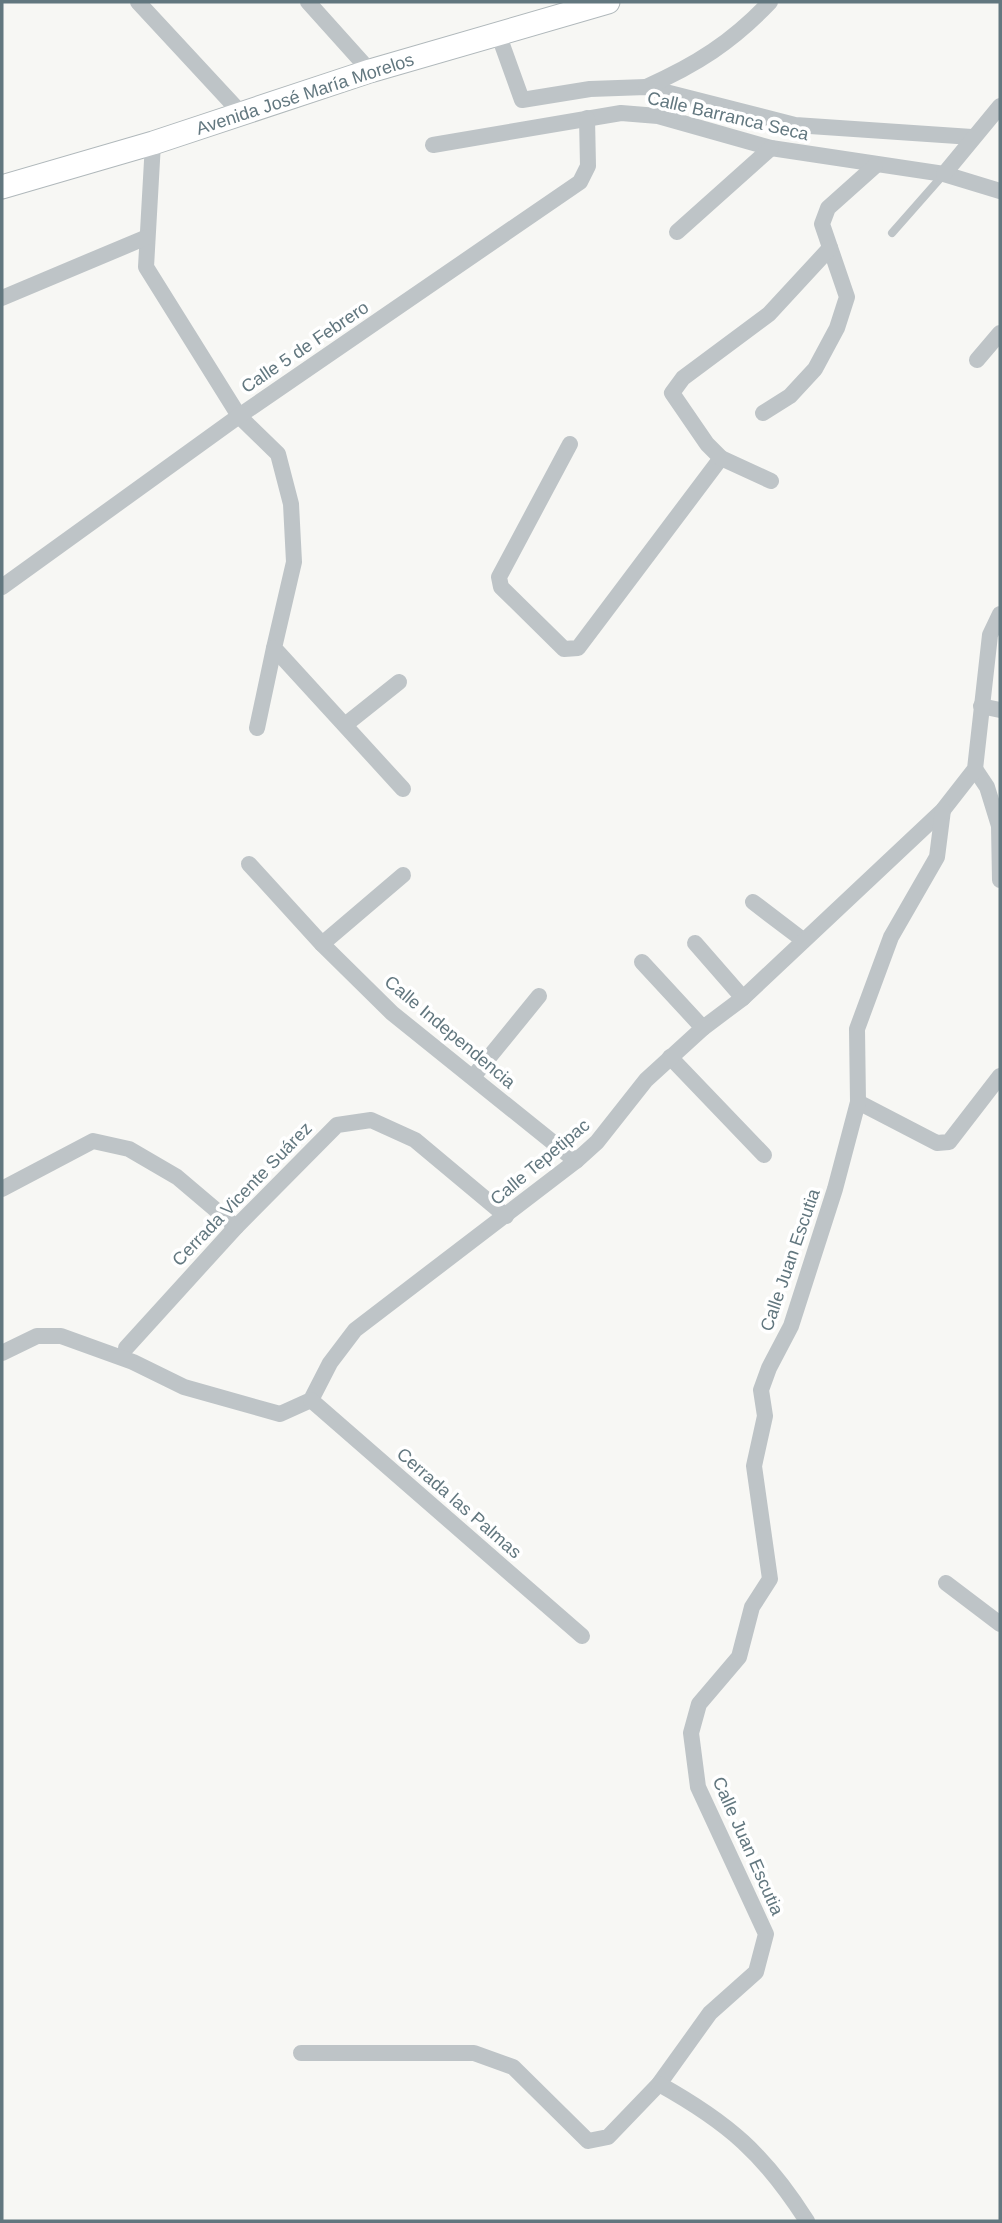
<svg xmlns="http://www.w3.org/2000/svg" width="1002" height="2223" viewBox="0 0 1002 2223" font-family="Arial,sans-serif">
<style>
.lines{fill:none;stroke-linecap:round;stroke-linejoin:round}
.secondary-casing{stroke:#b0b8bb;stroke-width:25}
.service{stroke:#bec4c7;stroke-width:8}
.minor{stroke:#bec4c7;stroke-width:16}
.secondary{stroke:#fff;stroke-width:23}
.labels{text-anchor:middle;stroke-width:7;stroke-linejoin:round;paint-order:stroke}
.street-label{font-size:18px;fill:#62777f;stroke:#fff}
</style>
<rect width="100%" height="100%" fill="#f7f7f4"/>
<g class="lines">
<defs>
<polyline id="secondary" points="2,187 153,143 370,71 608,2"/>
</defs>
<use href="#secondary" class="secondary-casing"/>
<polyline class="service" points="892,233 944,174"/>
<g class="minor">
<polyline points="138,2 240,112"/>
<polyline points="308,2 370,71"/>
<polyline points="499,36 522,100 590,89 646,87 795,125 972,137"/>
<path d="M 646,87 C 696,65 732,42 770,2"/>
<polyline points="153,143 146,267 239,416 278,454 291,504 294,562 274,648 403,789"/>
<polyline points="433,145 621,113 658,116 771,148 944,174 1000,191"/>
<polyline points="944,174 1000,106"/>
<polyline points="677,232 771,148"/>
<polyline points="2,298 147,237"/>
<polyline points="977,360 1000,333"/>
<polyline points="763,413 790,396 815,369 837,328 847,297 822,224 828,208 875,166"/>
<polyline points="570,444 499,577 501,587 564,649 578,648 721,458"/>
<polyline points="771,481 721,458 707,444 672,393 683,378 769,314 830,248"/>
<polyline points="2,587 239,416 580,182 588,166 587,118"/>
<polyline points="981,706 1000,710"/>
<polyline points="345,725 399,682"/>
<polyline points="257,728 274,648"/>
<polyline points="975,769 987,787 999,826 1000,880"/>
<polyline points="249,864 322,944 392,1013 576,1161"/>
<polyline points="753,902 803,940"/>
<polyline points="695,943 743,998"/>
<polyline points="322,944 403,875"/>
<polyline points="642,962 703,1028"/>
<polyline points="670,1057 764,1155"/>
<polyline points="473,1077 539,996"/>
<polyline points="858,1102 937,1143 949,1142 1000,1076"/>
<polyline points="2,1189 93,1141 129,1149 177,1177 236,1227"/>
<polyline points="126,1348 236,1227 337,1125 371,1120 415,1140 506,1216"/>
<polyline points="2,1353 37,1336 61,1336 133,1362 184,1387 280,1414 311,1400 330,1363 355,1330 576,1161 597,1142 646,1080 703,1028 743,998 943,810 975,769 990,635 1000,614"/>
<polyline points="311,1400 582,1636"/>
<polyline points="946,1583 1000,1624"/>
<polyline points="301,2053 474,2053 513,2067 588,2141 608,2137 659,2084 710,2013 756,1972 766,1934 698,1787 691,1733 699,1704 739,1657 752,1607 770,1579 754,1466 765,1416 761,1390 769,1368 791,1326 835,1189 858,1102 857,1029 891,937 937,857 943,810"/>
<path d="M 659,2084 C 729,2123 764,2154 807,2221"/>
</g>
<use href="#secondary" class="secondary"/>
</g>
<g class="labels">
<g class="street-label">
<text transform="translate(305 94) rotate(-18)" y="6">Avenida José María Morelos</text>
<text transform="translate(728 116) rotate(13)" y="6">Calle Barranca Seca</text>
<text transform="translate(305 347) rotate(-34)" y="6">Calle 5 de Febrero</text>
<text transform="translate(450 1032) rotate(40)" y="6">Calle Independencia</text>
<text transform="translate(540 1162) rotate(-40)" y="6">Calle Tepetipac</text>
<text transform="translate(242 1194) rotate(-46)" y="6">Cerrada Vicente Suárez</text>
<text transform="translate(790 1260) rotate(-71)" y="6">Calle Juan Escutia</text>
<text transform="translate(459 1503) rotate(41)" y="6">Cerrada las Palmas</text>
<text transform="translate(748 1846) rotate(66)" y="6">Calle Juan Escutia</text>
</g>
</g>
<rect width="1002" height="2223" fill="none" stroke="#62777f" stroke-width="7"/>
</svg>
